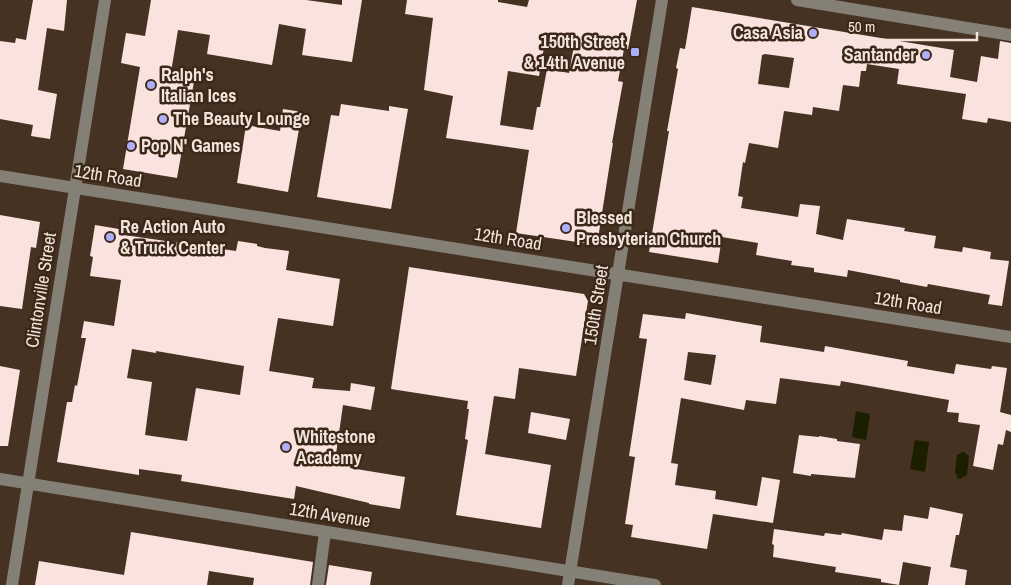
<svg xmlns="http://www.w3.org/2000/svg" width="1011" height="585" viewBox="0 0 1011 585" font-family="'Archivo Narrow',sans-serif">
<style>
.water{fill:#1c1e00}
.building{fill:#fae3de;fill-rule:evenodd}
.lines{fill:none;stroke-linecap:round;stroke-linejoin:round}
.minor{stroke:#858076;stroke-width:12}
.poi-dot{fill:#afaefa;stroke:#3b2819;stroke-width:2}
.labels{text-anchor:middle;stroke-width:5;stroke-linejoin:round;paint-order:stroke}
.poi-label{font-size:18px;font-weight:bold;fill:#f1e4da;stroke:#3b2819;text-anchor:start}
.street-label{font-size:18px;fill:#f1e4da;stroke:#3b2819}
</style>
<rect width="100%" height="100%" fill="#463223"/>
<g class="water">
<polygon points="856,411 870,414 866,440 852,437"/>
<polygon points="915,440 929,442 925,472 910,469"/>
<polygon points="961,452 964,452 969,456 967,475 960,479 957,478 957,474 955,474 957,454 960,454"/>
</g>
<g class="building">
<polygon points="33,0 67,0 64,31 47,28 38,90 57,94 50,139 31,136 33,125 0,119 0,41 15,43 16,38 26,40"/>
<polygon points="151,0 306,0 342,5 342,0 362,0 352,62 302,55 306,29 279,24 272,65 207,54 210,35 178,30 171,72 195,76 177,178 123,169 140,67 121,63 126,33 145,36"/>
<path d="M 407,0 L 498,0 L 498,2 L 527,7 L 529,0 L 637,0 L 628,49 L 624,49 L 618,81 L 623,82 L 612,143 L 613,143 L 597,245 L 516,233 L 529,150 L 446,138 L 453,96 L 424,90 L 433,18 L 405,14 ZM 546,36 L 575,40 L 569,73 L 547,69 L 540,107 L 537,107 L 533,130 L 500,125 L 508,71 L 539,76 Z"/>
<path d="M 692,7 L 954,50 L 950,77 L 977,82 L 981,56 L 998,59 L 1000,41 L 1011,43 L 1011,122 L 988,118 L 987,123 L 962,119 L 966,94 L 897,84 L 899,69 L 867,64 L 866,71 L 861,71 L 859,87 L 843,85 L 839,111 L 813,107 L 812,115 L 784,111 L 778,148 L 749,143 L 745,163 L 743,162 L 738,196 L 743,197 L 741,208 L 798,217 L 800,204 L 820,206 L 816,234 L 843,240 L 847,219 L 905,228 L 904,231 L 936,236 L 934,248 L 962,252 L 963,247 L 991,252 L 990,259 L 1009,261 L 1002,306 L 988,304 L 990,295 L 928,284 L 927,287 L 900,282 L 900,280 L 848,270 L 847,277 L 814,272 L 814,268 L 791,265 L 792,261 L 756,255 L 758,243 L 722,237 L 718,263 L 649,252 L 669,131 L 667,131 L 678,69 L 676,68 L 680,48 L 685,49 ZM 765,54 L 794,58 L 789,88 L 758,84 L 762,55 Z"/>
<polygon points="341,104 389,111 389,106 408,109 391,209 317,197 331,115 339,116"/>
<polygon points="283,109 302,112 288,192 237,183 246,125 280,131"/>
<polygon points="0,215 40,222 36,248 31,247 22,309 0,306"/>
<path d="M 95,225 L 125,230 L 124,235 L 236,251 L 238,241 L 257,244 L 257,246 L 265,248 L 289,251 L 286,270 L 340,279 L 333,326 L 278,318 L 269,371 L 314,378 L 312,388 L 350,391 L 351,383 L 375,387 L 371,410 L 343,405 L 336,454 L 352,457 L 350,468 L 405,477 L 400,509 L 369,504 L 369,503 L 296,486 L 294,499 L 181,481 L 182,475 L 139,469 L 139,475 L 57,462 L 67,402 L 72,402 L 75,385 L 77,386 L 86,338 L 81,338 L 84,321 L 114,326 L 121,280 L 90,276 L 93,257 L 90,256 ZM 132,349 L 156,353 L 156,351 L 244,366 L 240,395 L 196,388 L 187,441 L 145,435 L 152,382 L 127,378 Z"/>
<polygon points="409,267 584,294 588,301 576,376 519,368 515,399 494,396 485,454 551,465 541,528 456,515 468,440 465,439 469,409 467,409 468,401 391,389"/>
<path d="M 686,313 L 762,326 L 760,342 L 824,352 L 825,346 L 908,361 L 907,366 L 954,374 L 956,364 L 991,369 L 992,366 L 1007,368 L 1000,412 L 1011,415 L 1011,432 L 1006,430 L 1003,445 L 998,444 L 993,470 L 973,466 L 980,425 L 958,422 L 959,413 L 947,412 L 949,400 L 841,381 L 840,386 L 780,378 L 776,404 L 746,400 L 744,410 L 681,398 L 671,463 L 678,464 L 675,485 L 716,491 L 715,499 L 757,506 L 762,477 L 780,480 L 773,523 L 713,514 L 707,549 L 631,537 L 633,525 L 625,524 L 635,457 L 629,456 L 647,339 L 639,338 L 643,314 L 685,319 ZM 688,352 L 716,355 L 711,385 L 684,380 Z"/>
<polygon points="0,366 20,370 8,446 0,446"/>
<polygon points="531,412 570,419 566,440 528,433"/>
<polygon points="799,435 819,437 819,436 837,439 837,441 860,444 855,478 811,474 811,476 793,473"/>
<polygon points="930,507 963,514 959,535 956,535 950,567 967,570 965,585 928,585 931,567 903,562 899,585 881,582 881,579 835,572 836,567 773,557 774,545 772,544 774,529 824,536 825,533 841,535 842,533 882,540 884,529 902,531 904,515 928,519"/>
<polygon points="131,532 313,562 310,585 253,585 254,578 209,571 207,585 35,585 39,561 124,575"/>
<polygon points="329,565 372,572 370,585 326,585"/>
</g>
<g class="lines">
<g class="minor">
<polyline points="797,0 1011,35"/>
<polyline points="0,176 1011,337"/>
<polyline points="0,479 655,585"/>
<polyline points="12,585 105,0"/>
<polyline points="318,585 325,532"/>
<polyline points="568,585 662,0"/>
</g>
</g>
<g class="poi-dot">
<circle cx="813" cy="33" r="5"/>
<rect x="630" y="47" width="10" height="10" rx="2.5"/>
<circle cx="926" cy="55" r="5"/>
<circle cx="151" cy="85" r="5"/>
<circle cx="163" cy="119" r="5"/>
<circle cx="131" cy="146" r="5"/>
<circle cx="566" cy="228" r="5"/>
<circle cx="110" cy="237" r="5"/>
<circle cx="286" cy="447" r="5"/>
</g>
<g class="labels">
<g class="poi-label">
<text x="803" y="39" text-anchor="end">Casa Asia</text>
<text x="625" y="48" text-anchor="end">150th Street<tspan x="625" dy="21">&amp; 14th Avenue</tspan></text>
<text x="916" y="61" text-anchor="end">Santander</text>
<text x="161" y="81">Ralph's<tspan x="161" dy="21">Italian Ices</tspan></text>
<text x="173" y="125">The Beauty Lounge</text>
<text x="141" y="152">Pop N' Games</text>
<text x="576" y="224">Blessed<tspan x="576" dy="21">Presbyterian Church</tspan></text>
<text x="120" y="233">Re Action Auto<tspan x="120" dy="21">&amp; Truck Center</tspan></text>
<text x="296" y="443">Whitestone<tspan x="296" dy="21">Academy</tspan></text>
</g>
<g class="street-label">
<text transform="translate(108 176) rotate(9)" y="6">12th Road</text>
<text transform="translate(508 239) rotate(9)" y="6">12th Road</text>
<text transform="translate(41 290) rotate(-81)" y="6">Clintonville Street</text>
<text transform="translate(908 303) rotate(9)" y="6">12th Road</text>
<text transform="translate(596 305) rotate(-81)" y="6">150th Street</text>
<text transform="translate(330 515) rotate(9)" y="6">12th Avenue</text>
</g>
</g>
<path d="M841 32v8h136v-8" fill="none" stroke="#f1e4da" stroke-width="2.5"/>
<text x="848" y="32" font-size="15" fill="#f1e4da" stroke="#3b2819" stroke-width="4" paint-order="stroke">50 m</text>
</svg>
